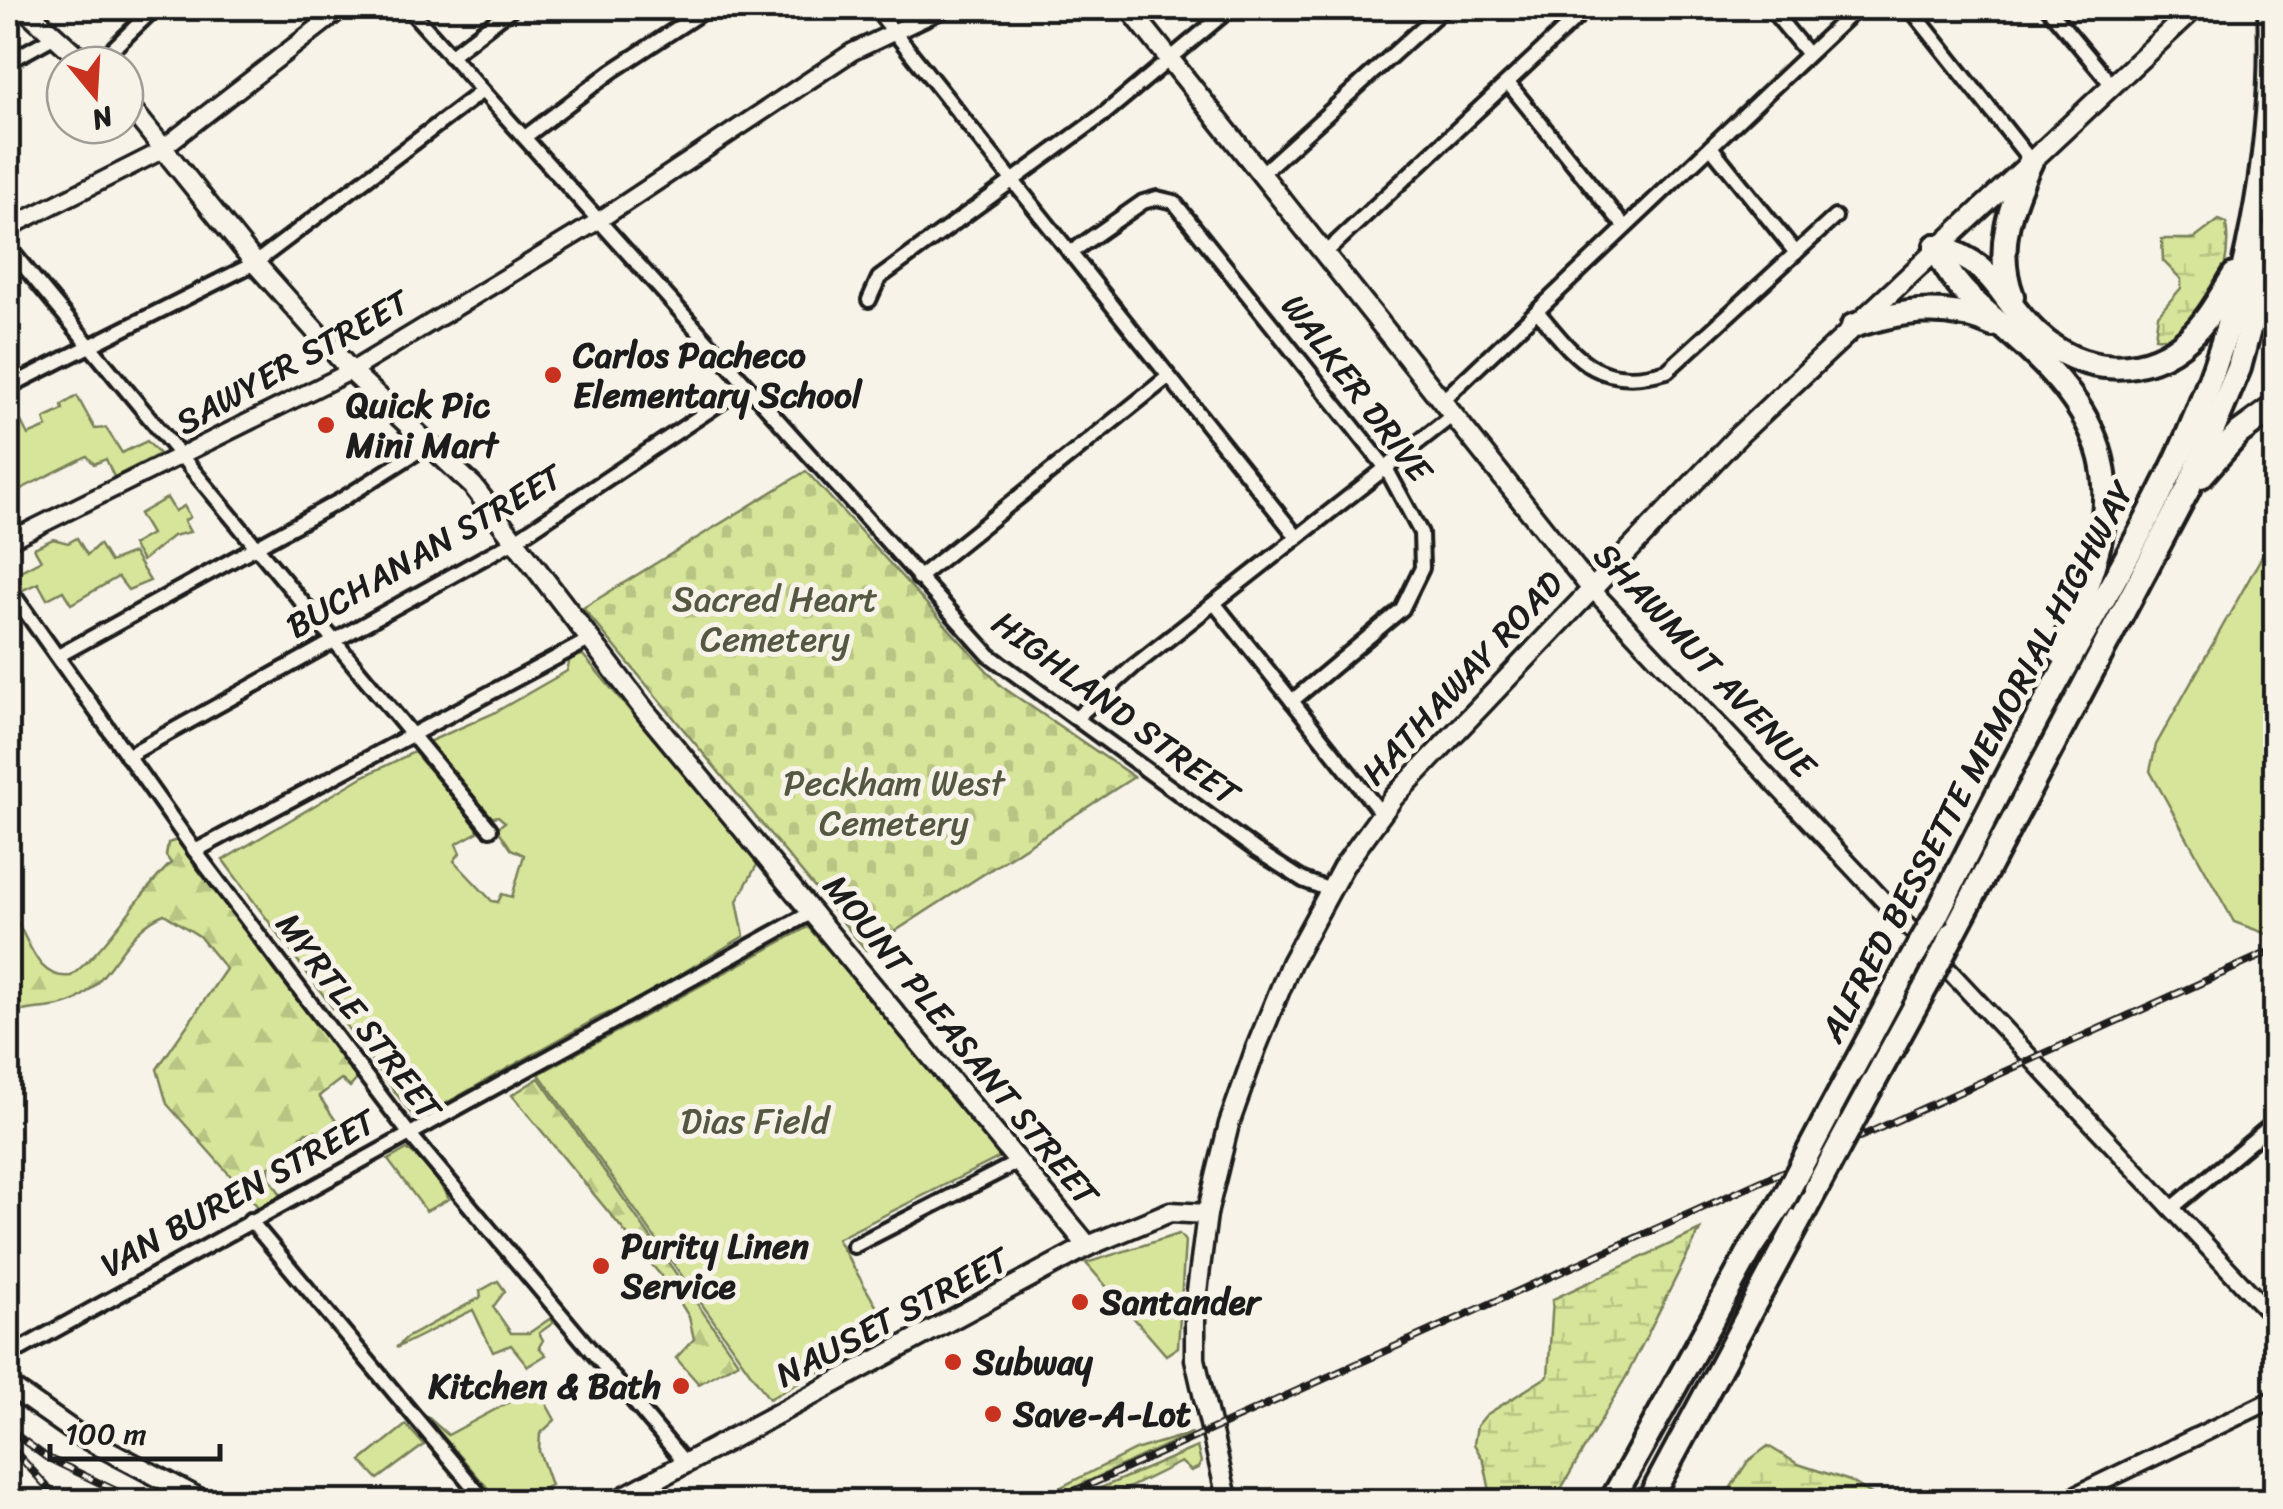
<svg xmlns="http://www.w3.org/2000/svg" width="2283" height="1509" viewBox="0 0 2283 1509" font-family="Sriracha,sans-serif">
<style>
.green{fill:#d6e599;stroke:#79805a;stroke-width:2.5}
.forest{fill:url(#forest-firs);stroke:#79805a;stroke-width:2.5}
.wetland{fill:url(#wetland-marsh);stroke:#79805a;stroke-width:2.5}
.cemetery{fill:url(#cemetery-stones);stroke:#79805a;stroke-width:2.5}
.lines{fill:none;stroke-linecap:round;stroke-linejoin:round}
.minor-casing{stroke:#1c1c1c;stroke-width:20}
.tertiary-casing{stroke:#1c1c1c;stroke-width:22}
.secondary-casing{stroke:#1c1c1c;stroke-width:25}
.motorway-casing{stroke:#1c1c1c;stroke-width:30}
.minor{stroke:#f7f3e8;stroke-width:12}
.tertiary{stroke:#f7f3e8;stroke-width:15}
.secondary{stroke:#f7f3e8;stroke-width:18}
.motorway{stroke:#f7f3e8;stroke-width:22}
.rail-casing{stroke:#1c1c1c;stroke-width:8}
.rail{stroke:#f7f3e8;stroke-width:4;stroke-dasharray:11;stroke-linecap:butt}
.motorway-bridge-casing{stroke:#1c1c1c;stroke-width:30;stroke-linecap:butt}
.motorway-bridge{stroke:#f7f3e8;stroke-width:22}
.poi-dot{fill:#c8321e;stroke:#f7f3e8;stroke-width:4}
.labels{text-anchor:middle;stroke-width:10;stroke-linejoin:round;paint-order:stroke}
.poi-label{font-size:35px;font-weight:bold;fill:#1c1c1c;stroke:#f7f3e8;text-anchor:start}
.street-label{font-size:35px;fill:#1c1c1c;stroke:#f7f3e8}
.park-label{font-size:35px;fill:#545842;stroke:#f7f3e8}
</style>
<defs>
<pattern id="forest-firs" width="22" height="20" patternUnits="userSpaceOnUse" patternTransform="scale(2.5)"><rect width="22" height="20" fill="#d6e599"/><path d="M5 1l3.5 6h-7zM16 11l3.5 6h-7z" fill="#b7c483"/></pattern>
<pattern id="wetland-marsh" width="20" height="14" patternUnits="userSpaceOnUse" patternTransform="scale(2.5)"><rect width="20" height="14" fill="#d6e599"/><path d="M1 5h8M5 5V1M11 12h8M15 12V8" fill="none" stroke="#b7c483"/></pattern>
<pattern id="cemetery-stones" width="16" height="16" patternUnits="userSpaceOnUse" patternTransform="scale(2.5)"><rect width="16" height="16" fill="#d6e599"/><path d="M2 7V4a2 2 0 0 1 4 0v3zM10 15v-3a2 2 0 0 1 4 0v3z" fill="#b7c483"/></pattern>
</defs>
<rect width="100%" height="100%" fill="#f7f3e8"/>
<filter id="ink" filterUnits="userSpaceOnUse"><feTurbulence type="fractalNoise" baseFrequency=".01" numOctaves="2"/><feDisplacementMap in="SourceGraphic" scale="20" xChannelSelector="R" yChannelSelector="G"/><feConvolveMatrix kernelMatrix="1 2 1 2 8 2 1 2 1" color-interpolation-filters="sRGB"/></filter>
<g filter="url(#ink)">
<g class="green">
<polygon points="77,396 95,429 106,428 122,453 147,441 159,454 114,477 106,459 94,464 87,456 13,493 16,499 8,503 8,450 14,447 8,407 12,404 28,435 47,427 44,419 63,410 62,405"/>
<polygon points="167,498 175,511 184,506 190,517 184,521 190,532 173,536 142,561 132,545 151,534 139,514"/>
<polygon points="2275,533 2275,937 2234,922 2150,771 2156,745"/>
<polygon points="77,538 87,555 99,544 110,562 133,553 150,581 128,590 118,577 71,604 63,591 47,599 38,583 23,590 13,575 41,560 34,548 53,539 68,543"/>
<polygon points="583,655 758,863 737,901 744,936 634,1002 599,1017 416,1120 223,860 364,776 414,752 476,825 478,832 456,844 460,853 454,861 492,901 498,902 502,894 512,897 524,855 511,849 497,828 505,822 498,816 490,818 428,742 492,714 567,671 570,658"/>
<polygon points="808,927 1004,1155 837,1239 892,1333 769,1399 539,1074"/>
<polygon points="407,1149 431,1170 449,1199 426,1211 388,1160"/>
<polygon points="1179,1234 1185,1241 1178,1347 1166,1355 1086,1263"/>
<polygon points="498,1281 505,1291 493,1307 511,1333 529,1333 551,1318 553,1323 539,1333 543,1340 539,1347 546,1355 528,1366 511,1345 493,1352 473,1310 396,1348 406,1338 481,1297 480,1291"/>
<polygon points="537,1387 555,1420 540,1434 539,1451 551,1485 521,1501 499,1501 422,1412 448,1435"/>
<polygon points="406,1425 424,1445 378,1479 361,1461"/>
</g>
<g class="forest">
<path d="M 180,839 L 359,1077 L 350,1087 L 341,1079 L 319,1096 L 344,1133 L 329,1136 L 306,1132 L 269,1167 L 269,1177 L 282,1196 L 259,1208 L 167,1104 L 157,1069 L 226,969 L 199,936 L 164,914 C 125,929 112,979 76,1000 C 56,1011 28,1006 8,1015 L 8,910 C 29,930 32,981 71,976 C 111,944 135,898 171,863 L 166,856 L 168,843 Z"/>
<polygon points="539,1078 738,1362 699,1384 676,1358 694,1339 689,1317 672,1289 512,1095"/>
<polygon points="1192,1433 1046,1501 1011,1501 1034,1493 1041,1497 1135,1450"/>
<polygon points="1197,1447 1201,1462 1198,1468 1191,1471 1181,1462 1102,1501 1070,1501"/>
</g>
<g class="wetland">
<path d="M 2219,220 L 2226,223 C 2233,273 2210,311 2171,339 L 2155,337 L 2158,315 L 2181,288 L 2181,279 L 2163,261 L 2162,239 L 2194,239 Z"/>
<polygon points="1700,1230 1626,1377 1554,1501 1492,1501 1484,1462 1474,1444 1477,1426 1486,1415 1548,1376 1553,1299"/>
<polygon points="1768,1446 1798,1464 1850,1481 1883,1501 1722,1501 1748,1461"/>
</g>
<polygon class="cemetery" points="806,471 1001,686 1134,777 866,950 583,608"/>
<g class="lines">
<defs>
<g id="minor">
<polyline points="408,8 989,655 1256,850 1303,880 1330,890"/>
<polyline points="875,8 1297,537"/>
<polyline points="1770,8 1807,53"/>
<polyline points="1910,8 2031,161"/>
<polyline points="2048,8 2111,84"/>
<polyline points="450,56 512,8"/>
<polyline points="8,62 55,36"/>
<polyline points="96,65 155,8"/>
<polyline points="1508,83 1624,226"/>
<polyline points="525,137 612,71 708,8"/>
<polyline points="1711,147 1796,253"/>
<polyline points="1261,174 1444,8"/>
<polyline points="8,247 490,829"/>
<polyline points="1070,253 1143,202 1157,198 1174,202 1386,468 1421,533 1422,568 1402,609 1292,701"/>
<polyline points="1324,254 1587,8"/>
<polyline points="869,300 879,278 1104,114 1231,8"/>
<path d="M 1537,311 C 1576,358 1598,391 1667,371 L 1835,217"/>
<polyline points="8,387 255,263 481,92"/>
<polyline points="1442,401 1857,8"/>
<polyline points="918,578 1168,377"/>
<polyline points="8,587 195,851 408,1132 686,1464"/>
<polyline points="1215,604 1381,813"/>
<polyline points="58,656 341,500 430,444"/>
<polyline points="1076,718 1134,666 1453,415"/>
<polyline points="127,756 514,541 744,387"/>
<polyline points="195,851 589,640"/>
<polyline points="2171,1209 2276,1121"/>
<polyline points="250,1220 486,1502"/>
<polyline points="854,1246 1018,1162"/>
<polyline points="8,1356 814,911"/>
</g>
<g id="tertiary">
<polyline points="8,228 155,154 343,8"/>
<polyline points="8,541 351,371 598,221 852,52 945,8"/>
<polyline points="1590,587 2276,1320"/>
<polyline points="2061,1502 2276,1398"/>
</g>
<g id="secondary">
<polyline points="24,8 87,65"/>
<polyline points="1129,8 1590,587"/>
<polyline points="125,101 255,263 351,371 473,486 645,711 1088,1246"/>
<polyline points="8,1385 79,1435 206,1502"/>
<polyline points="614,1502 1088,1246 1170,1212 1207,1214"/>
<polyline points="1228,1502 1195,1359 1195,1307 1207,1214 1229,1124 1256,1048 1291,963 1343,867 1394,797 1739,435 2195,8"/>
</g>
<g id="motorway">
<path d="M 1936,246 C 1951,288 1982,308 2015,337 C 2138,445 2117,517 2060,652"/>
<path d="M 1936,246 C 2000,266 1995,294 2037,334 C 2081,375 2145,379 2190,337 C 2208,320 2221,296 2234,275"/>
<path d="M 2012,296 C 1994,249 2011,203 2031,161"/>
<path d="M 1853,326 C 1900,311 1947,303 1993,325"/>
<polyline points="2201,476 2239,433 2276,406"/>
<path d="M 1937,914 C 1974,839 2012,765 2052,691 C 2098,607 2148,525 2187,437 C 2245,305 2276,151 2270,8"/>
<polyline points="1953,934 2188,489 2239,368 2276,225"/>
<polyline points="1871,1087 1929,981"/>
<polyline points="1829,1113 1911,960"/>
<polyline points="1611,1502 1752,1247 1781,1204"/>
<polyline points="1648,1502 1816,1189"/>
</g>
</defs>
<use href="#minor" class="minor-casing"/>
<use href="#tertiary" class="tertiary-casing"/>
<use href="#secondary" class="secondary-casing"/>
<use href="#motorway" class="motorway-casing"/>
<use href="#minor" class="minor"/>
<use href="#tertiary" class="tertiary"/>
<use href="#secondary" class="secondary"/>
<use href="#motorway" class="motorway"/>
<defs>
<g id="rail">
<polyline points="8,1429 46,1457 139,1502"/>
<polyline points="8,1444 61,1502"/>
<polyline points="1051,1502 2276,949"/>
</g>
</defs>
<use href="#rail" class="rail-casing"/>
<use href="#rail" class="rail"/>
<defs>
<g id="motorway-bridge">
<polyline points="1911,960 1937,914"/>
<polyline points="1929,981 1953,934"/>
<polyline points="1816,1189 1871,1087"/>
<polyline points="1781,1204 1829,1113"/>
</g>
</defs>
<use href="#motorway-bridge" class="motorway-bridge-casing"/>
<use href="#motorway-bridge" class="motorway-bridge"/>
</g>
</g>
<g class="poi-dot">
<circle cx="553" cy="375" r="10"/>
<circle cx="326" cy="425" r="10"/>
<circle cx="601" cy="1266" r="10"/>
<circle cx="1080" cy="1302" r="10"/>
<circle cx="953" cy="1362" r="10"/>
<circle cx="681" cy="1386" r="10"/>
<circle cx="993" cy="1414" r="10"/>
</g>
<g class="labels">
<g class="poi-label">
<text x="573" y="367">Carlos Pacheco<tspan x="573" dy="40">Elementary School</tspan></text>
<text x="346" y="417">Quick Pic<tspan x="346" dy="40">Mini Mart</tspan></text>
<text x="621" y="1258">Purity Linen<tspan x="621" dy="40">Service</tspan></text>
<text x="1100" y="1314">Santander</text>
<text x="973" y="1374">Subway</text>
<text x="661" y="1398" text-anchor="end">Kitchen &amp; Bath</text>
<text x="1013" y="1426">Save-A-Lot</text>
</g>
<g class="street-label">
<text transform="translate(292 362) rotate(-29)" y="12">SAWYER STREET</text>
<text transform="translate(1357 388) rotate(53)" y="12">WALKER DRIVE</text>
<text transform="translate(424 551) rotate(-30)" y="12">BUCHANAN STREET</text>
<text transform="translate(1705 660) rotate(47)" y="12">SHAWMUT AVENUE</text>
<text transform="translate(1462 678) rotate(-47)" y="12">HATHAWAY ROAD</text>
<text transform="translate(1116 708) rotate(37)" y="12">HIGHLAND STREET</text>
<text transform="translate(1977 761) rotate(-62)" y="12">ALFRED BESSETTE MEMORIAL HIGHWAY</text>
<text transform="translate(359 1016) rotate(53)" y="12">MYRTLE STREET</text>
<text transform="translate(961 1040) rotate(51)" y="12">MOUNT PLEASANT STREET</text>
<text transform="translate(238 1193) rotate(-29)" y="12">VAN BUREN STREET</text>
<text transform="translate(892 1317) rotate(-28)" y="12">NAUSET STREET</text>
</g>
<g class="park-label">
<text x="775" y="611">Sacred Heart<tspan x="775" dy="40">Cemetery</tspan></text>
<text x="894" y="795">Peckham West<tspan x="894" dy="40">Cemetery</tspan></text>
<text x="755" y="1133">Dias Field</text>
</g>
</g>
<rect width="2283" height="1509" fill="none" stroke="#f7f3e8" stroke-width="40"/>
<rect x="20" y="20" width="2243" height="1469" fill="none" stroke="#1c1c1c" stroke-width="4" filter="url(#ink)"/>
<g transform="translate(95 95) rotate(162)"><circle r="48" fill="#f7f3e8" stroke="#9f9d96" stroke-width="2.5"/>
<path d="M0-8L18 38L0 25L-18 38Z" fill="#c8321e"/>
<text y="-15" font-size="28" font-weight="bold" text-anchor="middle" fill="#1c1c1c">N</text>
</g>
<path d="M50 1444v15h170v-15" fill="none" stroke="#1c1c1c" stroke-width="5"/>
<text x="65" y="1444" font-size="30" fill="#1c1c1c" stroke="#f7f3e8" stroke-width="8" paint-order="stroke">100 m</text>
</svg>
